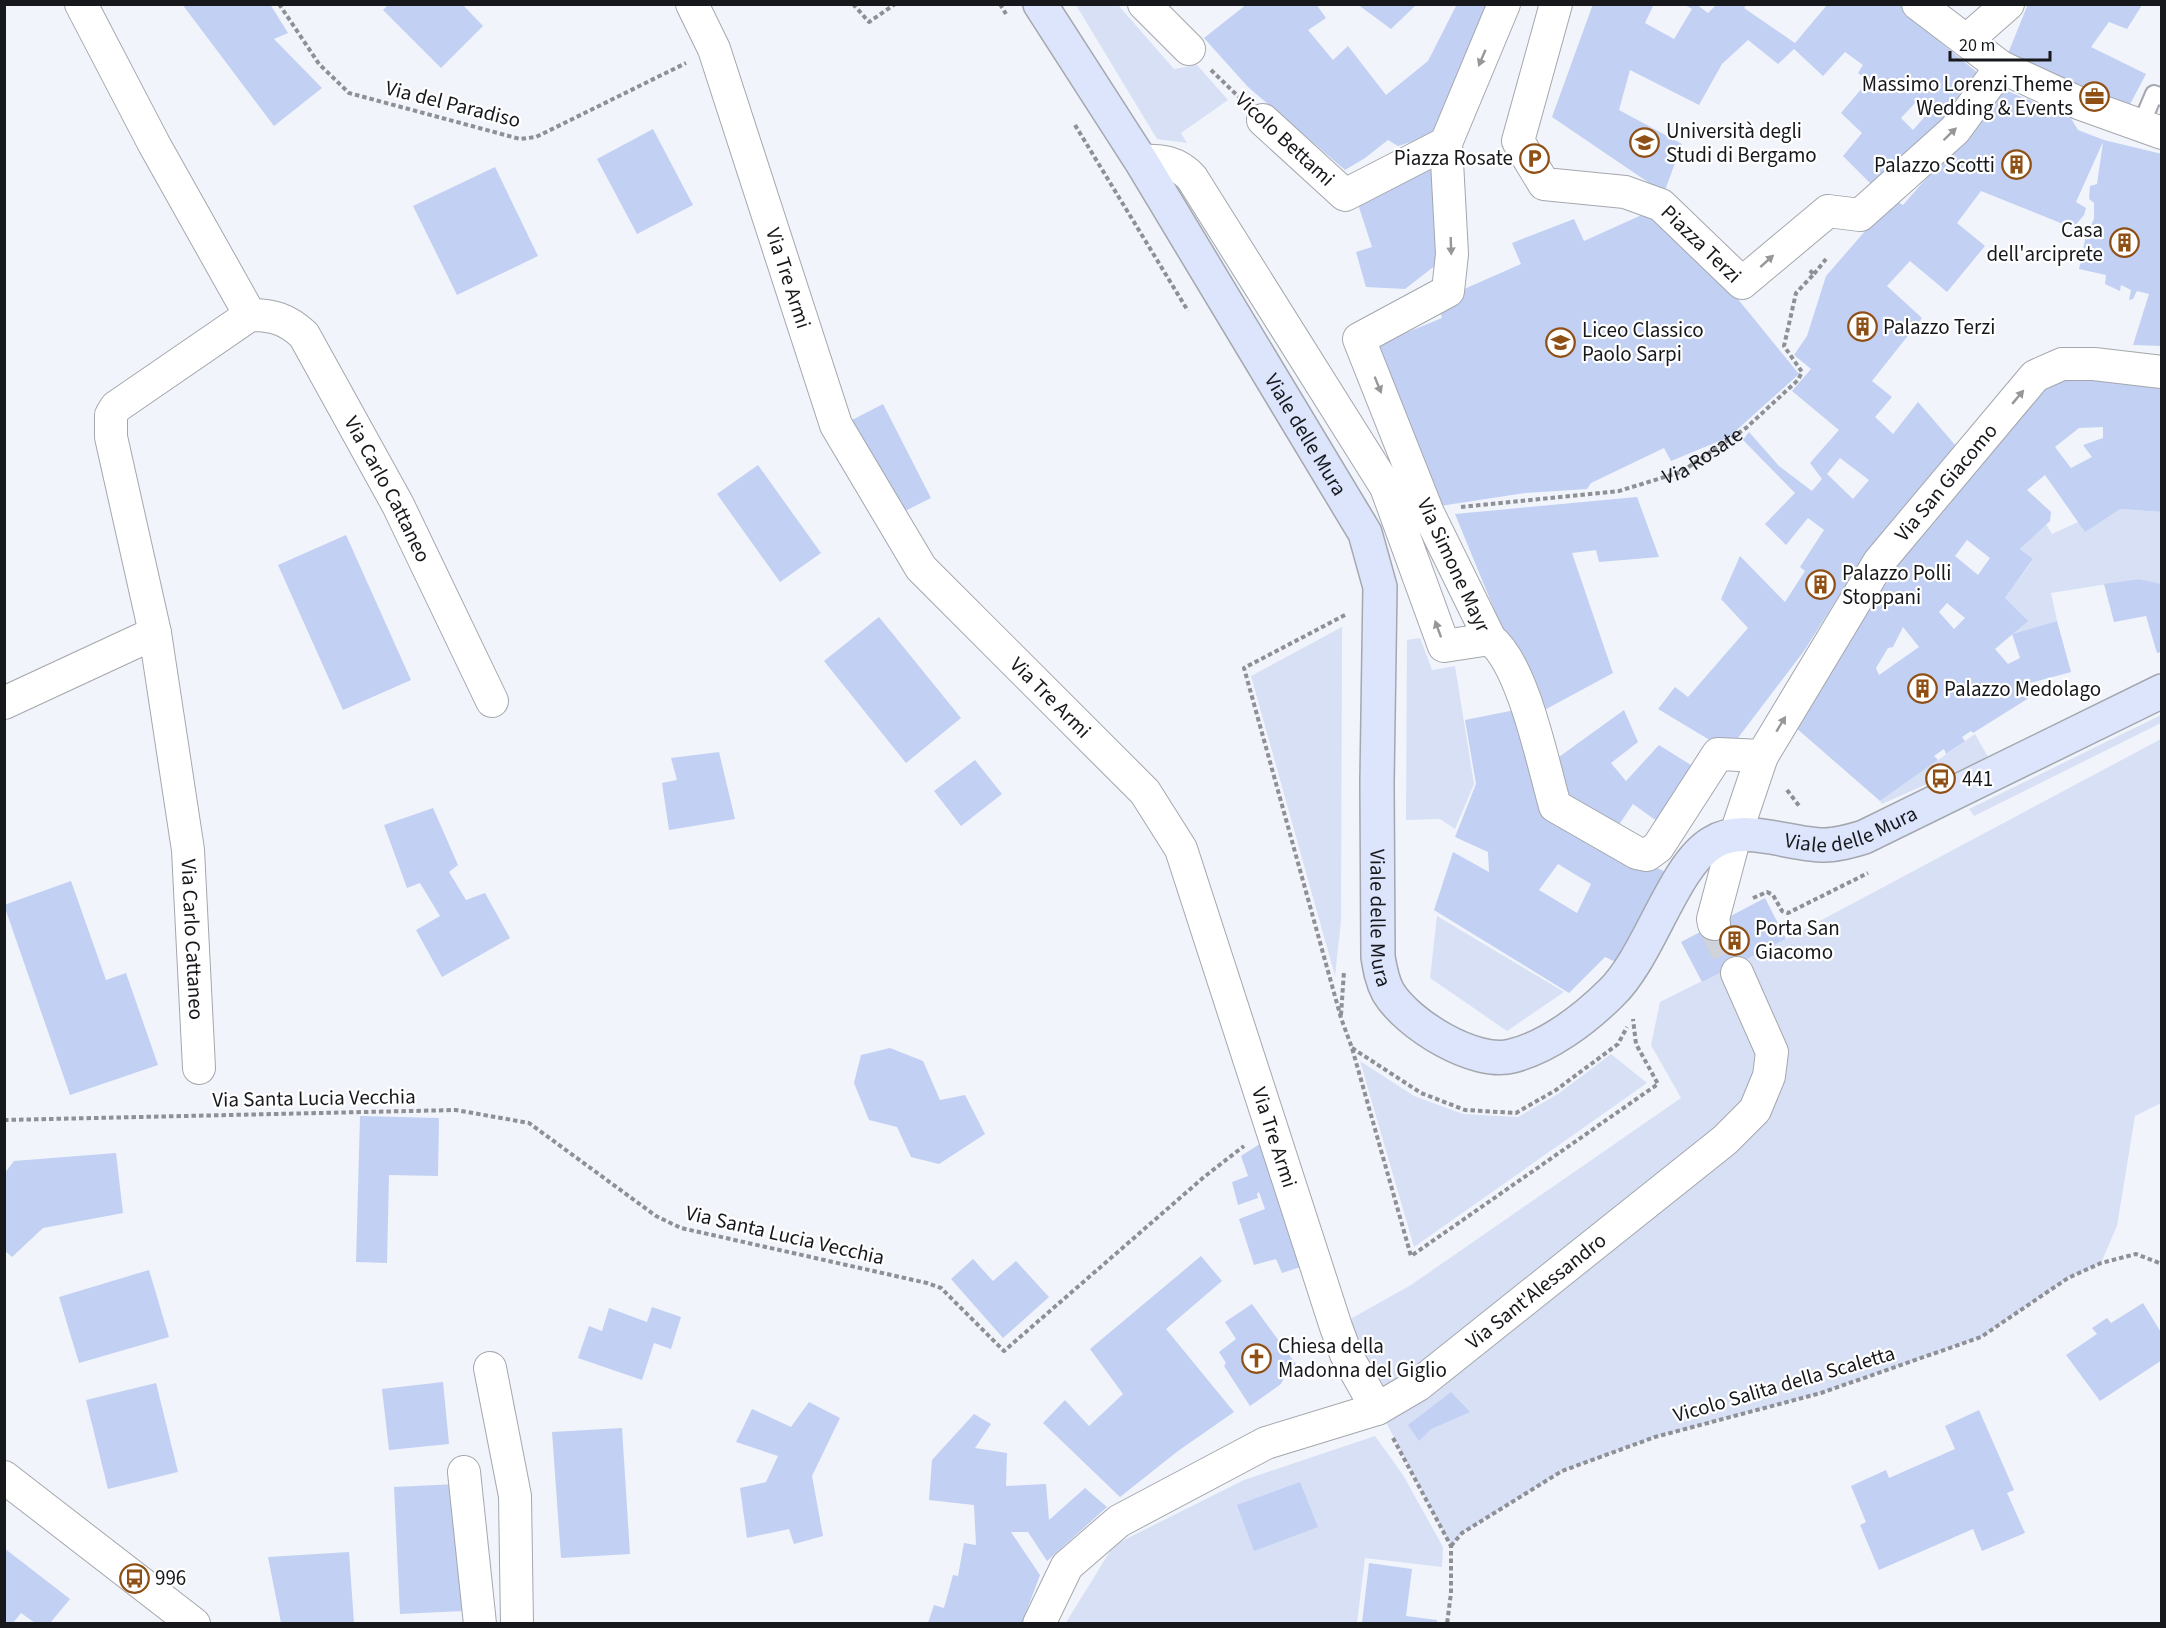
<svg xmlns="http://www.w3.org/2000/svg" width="2166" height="1628" viewBox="0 0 2166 1628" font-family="'Source Sans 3',sans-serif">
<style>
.green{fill:#d8e0f6}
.building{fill:#c2d0f3;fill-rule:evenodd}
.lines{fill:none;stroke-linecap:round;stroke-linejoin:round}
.street-tunnel{stroke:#d0d3d9;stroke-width:32;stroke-dasharray:32 16;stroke-linecap:butt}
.lane-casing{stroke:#a4a7ad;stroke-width:20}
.street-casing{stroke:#a4a7ad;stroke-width:34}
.secondary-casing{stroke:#a4a7ad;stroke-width:36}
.path{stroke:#8e9095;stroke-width:4;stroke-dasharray:4.5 3;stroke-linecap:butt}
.lane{stroke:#fff;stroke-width:16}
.street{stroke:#fff;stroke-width:32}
.secondary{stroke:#dce5fc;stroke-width:33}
.oneway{fill:#979798}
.labels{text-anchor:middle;stroke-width:4.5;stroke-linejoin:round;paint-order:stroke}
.poi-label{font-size:21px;fill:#17181b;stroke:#fff;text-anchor:start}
.street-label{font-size:21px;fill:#17181b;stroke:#fff}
</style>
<rect width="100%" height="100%" fill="#f1f4fb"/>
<g class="green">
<polygon points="1076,5 1118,5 1174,69 1197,65 1228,100 1181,133 1187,143 1157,139"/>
<polygon points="2119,509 2161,512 2161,584 2139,579 2051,593 2057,621 2012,634 2005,598 2033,560 2020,549 2046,524 2052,534 2078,522"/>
<polygon points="1342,627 1341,920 1335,976 1251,676"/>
<polygon points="1420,638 1432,670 1455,666 1474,784 1455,829 1440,819 1406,820 1407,640"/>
<polygon points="2161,715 2161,723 1974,816 1969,809"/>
<polygon points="1975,734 1988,757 1882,804 1880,801"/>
<polygon points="2161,739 2161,1103 2135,1116 2117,1226 2101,1263 2068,1278 1981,1337 1821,1393 1655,1437 1562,1471 1462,1533 1451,1546 1336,1327 1411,1285 1681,1098 1651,1045 1660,1002 1786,939"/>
<polygon points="1437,916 1564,992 1507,1031 1430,978"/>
<polygon points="1611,1054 1647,1083 1414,1247 1360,1061 1414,1096 1463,1114 1518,1117 1558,1094"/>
<polygon points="1375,1436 1403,1475 1443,1547 1442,1567 1365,1558 1357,1623 1065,1624 1114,1545 1244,1480"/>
</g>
<g class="building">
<polygon points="182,4 270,4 288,33 274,39 322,88 274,126"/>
<polygon points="389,4 462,4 483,26 441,68 383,10"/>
<polygon points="1247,4 1316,4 1326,18 1308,30 1333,60 1348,46 1386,95 1428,61 1457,4 1491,4 1481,33 1433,131 1427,137 1398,146 1388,140 1365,158 1345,170 1248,87 1204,38"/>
<polygon points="1357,4 1417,4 1391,29"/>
<path d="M 1593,4 L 1654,4 L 1645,23 L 1674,39 L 1692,9 L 1683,4 L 1696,4 L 1708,13 L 1717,4 L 1747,4 L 1744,8 L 1795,43 L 1827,5 L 1901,5 L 1930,27 L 1928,32 L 1984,78 L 1952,129 L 1874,187 L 1843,156 L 1862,133 L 1841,113 L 1868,81 L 1858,73 L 1863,65 L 1845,52 L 1823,76 L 1794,49 L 1778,64 L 1748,40 L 1722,64 L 1699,105 L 1630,70 L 1619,110 L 1682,144 L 1664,193 L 1552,117 ZM 1916,102 L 1928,113 L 1913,130 L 1901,118 Z"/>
<polygon points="2028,4 2142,5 2127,29 2109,22 2091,47 2146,74 2126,112 2007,56"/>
<path d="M 1999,88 L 2069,115 L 2078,130 L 2104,140 L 2162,154 L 2162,346 L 2133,345 L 2149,294 L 2137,291 L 2133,299 L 2129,300 L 2131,290 L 2121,285 L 2120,291 L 2105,284 L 2106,275 L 2079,269 L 2086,235 L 2094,219 L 2094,203 L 2089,199 L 2090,186 L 2097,184 L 2103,142 L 2076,202 L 2086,208 L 2084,215 L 2073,228 L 1981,191 L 1957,223 L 1985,246 L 1947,292 L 1910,261 L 1887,286 L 1922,318 L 1872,381 L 1892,397 L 1875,417 L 1893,434 L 1918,402 L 1956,446 L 1859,564 L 1804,651 L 1728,751 L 1658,709 L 1675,687 L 1688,697 L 1748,628 L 1721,599 L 1740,556 L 1785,602 L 1805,571 L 1800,567 L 1824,530 L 1808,518 L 1786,545 L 1765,524 L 1795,493 L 1743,440 L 1749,432 L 1779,466 L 1812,491 L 1822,479 L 1810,463 L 1839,430 L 1792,391 L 1811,369 L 1794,355 L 1807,336 L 1826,276 L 1893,199 L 1903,205 L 1958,142 ZM 1840,458 L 1869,480 L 1853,499 L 1827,474 Z"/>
<polygon points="653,129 693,205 637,234 597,159"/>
<polygon points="1439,153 1441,261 1405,289 1366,287 1356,252 1372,247 1356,198"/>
<polygon points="495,167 538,256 457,295 413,206"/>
<polygon points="1655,209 1737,298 1799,374 1729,437 1671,461 1664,448 1591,483 1587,489 1525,493 1440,506 1369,348 1442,318 1437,301 1521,264 1512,243 1574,219 1584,241"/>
<path d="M 2067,374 L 2162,379 L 2162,512 L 2120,509 L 2085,532 L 2045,475 L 2027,490 L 2051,512 L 2050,521 L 2020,549 L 2033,559 L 2005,598 L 2028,621 L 1995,649 L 2008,664 L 2020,658 L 2012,634 L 2057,621 L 2071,672 L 2026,684 L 2035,694 L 1973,733 L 1971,731 L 1962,737 L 1965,741 L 1946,754 L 1944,749 L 1934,756 L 1938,760 L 1880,801 L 1795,727 L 1880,575 L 2048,381 ZM 2103,427 L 2103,438 L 2083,445 L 2092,457 L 2071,468 L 2055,447 L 2079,428 ZM 1967,540 L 1990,558 L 1978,575 L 1955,556 ZM 1947,603 L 1965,618 L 1954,629 L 1939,612 ZM 1903,627 L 1919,647 L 1879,675 L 1876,668 L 1888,648 L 1893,647 Z"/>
<polygon points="883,404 931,498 899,514 852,420"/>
<polygon points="758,465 821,553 780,582 717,494"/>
<polygon points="1637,497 1659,557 1599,562 1596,550 1572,553 1613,673 1537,714 1455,514"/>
<polygon points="346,535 411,680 343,710 278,565"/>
<polygon points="2139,579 2162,584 2162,652 2157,653 2146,616 2114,622 2104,584"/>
<polygon points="879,617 961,718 906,763 824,661"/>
<path d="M 1520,709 L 1549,810 L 1621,854 L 1664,871 L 1620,964 L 1605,957 L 1569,993 L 1434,910 L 1453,852 L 1489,872 L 1488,852 L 1455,837 L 1476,784 L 1465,720 ZM 1558,864 L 1591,884 L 1577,913 L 1539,890 Z"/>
<polygon points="1624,710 1638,742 1611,763 1626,781 1659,745 1694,767 1661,824 1633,804 1612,835 1561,802 1552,762"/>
<polygon points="719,752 735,819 669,830 662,783 677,780 671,758"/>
<polygon points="975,760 1002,794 961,826 934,791"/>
<polygon points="433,808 458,865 449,872 466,900 485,893 510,938 442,977 416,930 440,916 420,883 407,888 384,825"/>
<polygon points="71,881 106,980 126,973 158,1065 70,1095 4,905"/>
<polygon points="1765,898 1786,939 1702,982 1681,942"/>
<polygon points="890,1048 923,1061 940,1100 965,1095 985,1134 939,1164 911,1157 897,1127 869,1120 854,1083 861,1055"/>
<polygon points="360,1116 439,1118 438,1176 389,1175 387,1263 356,1262"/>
<polygon points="1263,1142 1304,1266 1282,1273 1276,1259 1254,1265 1239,1219 1265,1209 1259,1192 1257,1194 1258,1198 1238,1205 1232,1182 1248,1176 1241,1156"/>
<polygon points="116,1153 123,1213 43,1228 12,1257 4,1250 4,1174 14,1161"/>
<polygon points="1201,1256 1222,1281 1166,1329 1234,1412 1178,1451 1120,1497 1043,1423 1065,1400 1089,1426 1123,1394 1090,1349"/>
<polygon points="973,1259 993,1281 1016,1261 1049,1297 1003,1338 951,1279"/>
<polygon points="149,1270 169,1337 79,1363 59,1297"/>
<polygon points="2143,1303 2162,1334 2162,1360 2100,1401 2066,1355 2097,1334 2092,1328 2107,1318 2111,1323"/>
<polygon points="1252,1304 1298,1367 1284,1378 1281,1384 1250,1406 1224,1366 1226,1363 1219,1352 1236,1339 1225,1322"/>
<polygon points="652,1307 681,1317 671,1349 654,1343 642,1380 578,1358 589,1326 602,1331 609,1308 647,1322"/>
<polygon points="443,1382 449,1444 389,1450 382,1389"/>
<polygon points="156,1383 178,1472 108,1489 86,1400"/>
<polygon points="1451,1392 1470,1412 1431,1429 1419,1441 1408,1425"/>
<polygon points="809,1402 840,1418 812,1476 823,1536 794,1544 789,1529 747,1538 740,1488 766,1482 778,1456 736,1442 752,1409 791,1427"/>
<polygon points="1979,1410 2014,1490 2007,1493 2025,1533 1982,1551 1973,1529 1879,1570 1860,1525 1866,1522 1851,1486 1886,1470 1889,1478 1955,1449 1945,1426"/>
<polygon points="974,1414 991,1424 975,1448 1007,1453 1006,1486 1046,1484 1049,1520 1085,1488 1107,1507 1047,1561 1028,1532 1011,1532 1040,1575 1022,1623 928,1623 934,1605 944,1608 953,1575 958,1576 964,1543 976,1545 974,1505 929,1500 932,1460"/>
<polygon points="622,1428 630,1554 561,1558 552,1432"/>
<polygon points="1300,1482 1318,1527 1254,1551 1237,1505"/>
<polygon points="457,1484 463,1611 400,1614 394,1487"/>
<polygon points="4,1548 70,1599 50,1623 35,1623 21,1613 13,1623 4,1623"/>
<polygon points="349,1552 354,1623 281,1623 268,1557"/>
<polygon points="1369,1563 1412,1569 1406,1616 1437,1620 1437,1623 1362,1623"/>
</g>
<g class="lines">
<polyline class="street-tunnel" points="1714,924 1737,973"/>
<defs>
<polyline id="lane" points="2140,127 2154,94 2162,97"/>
<g id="street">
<polyline points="81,4 154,144 250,315"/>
<path id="s2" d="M 692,4 L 714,49 L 836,425 L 921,568 L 1145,792 L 1181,849 L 1336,1327 L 1346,1354 L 1377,1409"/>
<polyline points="1144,4 1189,49"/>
<path id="s3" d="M 1556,4 L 1518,141 L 1544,184 L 1625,192 L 1661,205 L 1742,283 L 1828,211 L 1860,215 L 1955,130 L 2001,67"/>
<polyline points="1918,4 2001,67 2081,104 2162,133"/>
<polyline points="1967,40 2008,4"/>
<polyline points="1263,120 1345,195 1446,143"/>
<path d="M 1141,161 C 1162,160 1178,162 1192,178 L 1386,487 L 1444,646 L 1490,639 L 1428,513 L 1359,339 L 1448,291 L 1452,254 L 1446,143 L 1504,4"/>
<path id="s4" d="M 155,633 L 188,850 L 199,1068"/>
<path d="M 1490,639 C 1523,664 1543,764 1555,806 L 1637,853 L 1647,855 L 1658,847 L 1718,754 L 1762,756"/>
<path id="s5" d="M 4,703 L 155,633 L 111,437 L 111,415 L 116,407 L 250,315 C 273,315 287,319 304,335 L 398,505 L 492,701"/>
<path id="s6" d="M 1714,924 L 1713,919 L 1735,836 L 1762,756 L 1879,562 L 2035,376 L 2062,364 L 2094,364 L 2162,372"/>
<polyline points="490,1368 515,1496 517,1624"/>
<polyline points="464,1472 480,1624"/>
<polyline points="4,1477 194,1624"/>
<path id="s7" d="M 1039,1624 L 1067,1566 L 1119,1521 L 1266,1443 L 1377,1409 L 1418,1385 L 1725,1140 L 1755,1110 L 1769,1076 L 1772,1052 L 1737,973"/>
</g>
<g id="secondary">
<path id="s8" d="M 1040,4 L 1141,161 L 1365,533 L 1380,587 L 1377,782 L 1378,957 C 1380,969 1382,981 1388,992 C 1407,1024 1475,1066 1512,1056 C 1548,1047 1585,1019 1611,993 C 1649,957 1673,866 1712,843 C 1744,823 1789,845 1824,845 C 1838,845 1851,841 1864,837 L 2162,691"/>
</g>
</defs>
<use href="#lane" class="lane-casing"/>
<use href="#street" class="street-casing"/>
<use href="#secondary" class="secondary-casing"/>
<g class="path">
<polyline points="279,4 319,64 349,93 520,139 536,137 686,63"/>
<polyline points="853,4 869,22 895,4"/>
<polyline points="1000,4 1006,14"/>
<polyline points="1211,70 1240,98"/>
<polyline points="1075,125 1188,311"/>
<polyline points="1814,274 1826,259"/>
<path id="s1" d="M 1461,507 L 1619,491 L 1681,472 L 1746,428 L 1798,380 L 1802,372 L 1784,346 L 1796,293 L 1814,274 L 1809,270"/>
<polyline points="1345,615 1244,668 1341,1018 1352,1048 1411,1256 1658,1084 1636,1044 1633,1019"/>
<polyline points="1787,790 1800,807"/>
<polyline points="1753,898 1767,892 1773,895 1782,911 1788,913 1868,873"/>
<polyline points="1341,1015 1344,971"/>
<polyline points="1352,1048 1421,1093 1465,1110 1516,1113 1556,1090 1618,1044 1627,1027"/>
<polyline points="4,1120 456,1110 529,1123 656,1216 681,1228 927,1283 941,1288 1004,1351 1204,1177 1244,1146"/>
<polyline points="1393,1438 1451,1546 1451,1593 1447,1624"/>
<polyline points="1451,1546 1462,1533 1562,1471 1655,1437 1821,1393 1981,1337 2068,1278 2101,1263 2136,1254 2162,1264"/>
</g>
<use href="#lane" class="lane"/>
<use href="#street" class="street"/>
<use href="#secondary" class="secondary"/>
</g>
<defs><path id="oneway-solid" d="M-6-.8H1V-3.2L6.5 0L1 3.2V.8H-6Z" transform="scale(1.5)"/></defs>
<g class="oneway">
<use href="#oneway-solid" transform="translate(1482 58) rotate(113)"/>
<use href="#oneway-solid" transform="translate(1950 134) rotate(-44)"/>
<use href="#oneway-solid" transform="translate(1451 246) rotate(88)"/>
<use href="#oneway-solid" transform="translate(1767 261) rotate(-42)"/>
<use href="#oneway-solid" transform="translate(1378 385) rotate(68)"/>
<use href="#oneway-solid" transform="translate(2018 397) rotate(-50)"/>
<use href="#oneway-solid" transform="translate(1438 629) rotate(-110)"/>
<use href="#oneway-solid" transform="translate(1781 724) rotate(-59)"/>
</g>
<defs>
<symbol id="office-ring" viewBox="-11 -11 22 22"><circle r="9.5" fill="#fff" stroke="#8f5016" stroke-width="1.5"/><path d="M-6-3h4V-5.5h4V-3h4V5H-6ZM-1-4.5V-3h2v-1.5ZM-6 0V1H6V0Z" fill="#8f5016"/></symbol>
<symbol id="university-ring" viewBox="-11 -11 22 22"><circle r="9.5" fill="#fff" stroke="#8f5016" stroke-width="1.5"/><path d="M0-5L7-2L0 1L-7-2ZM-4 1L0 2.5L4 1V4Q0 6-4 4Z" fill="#8f5016"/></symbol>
<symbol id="parking-ring" viewBox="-11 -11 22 22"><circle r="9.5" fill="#fff" stroke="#8f5016" stroke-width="1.5"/><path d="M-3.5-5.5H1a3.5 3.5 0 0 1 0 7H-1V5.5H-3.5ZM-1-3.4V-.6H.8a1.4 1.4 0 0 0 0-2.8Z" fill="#8f5016"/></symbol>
<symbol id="building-ring" viewBox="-11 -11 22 22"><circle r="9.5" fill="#fff" stroke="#8f5016" stroke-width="1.5"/><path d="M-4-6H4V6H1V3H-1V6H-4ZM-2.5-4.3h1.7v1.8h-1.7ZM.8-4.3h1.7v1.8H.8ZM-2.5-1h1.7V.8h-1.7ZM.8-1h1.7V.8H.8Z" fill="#8f5016"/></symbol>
<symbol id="school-ring" viewBox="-11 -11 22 22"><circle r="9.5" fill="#fff" stroke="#8f5016" stroke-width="1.5"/><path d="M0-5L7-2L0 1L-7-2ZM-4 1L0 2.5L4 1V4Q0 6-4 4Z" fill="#8f5016"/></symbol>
<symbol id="bus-ring" viewBox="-11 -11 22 22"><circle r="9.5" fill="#fff" stroke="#8f5016" stroke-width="1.5"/><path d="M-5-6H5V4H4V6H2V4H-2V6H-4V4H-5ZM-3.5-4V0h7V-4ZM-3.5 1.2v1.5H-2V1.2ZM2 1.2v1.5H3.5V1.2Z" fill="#8f5016"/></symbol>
<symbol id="church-ring" viewBox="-11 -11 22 22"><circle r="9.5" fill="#fff" stroke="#8f5016" stroke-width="1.5"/><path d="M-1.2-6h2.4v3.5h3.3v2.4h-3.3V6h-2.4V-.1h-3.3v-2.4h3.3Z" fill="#8f5016"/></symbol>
</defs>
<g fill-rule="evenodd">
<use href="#office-ring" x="2078" y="80" width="33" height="33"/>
<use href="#university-ring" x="1628" y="126" width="33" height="33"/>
<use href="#parking-ring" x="1518" y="142" width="33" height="33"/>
<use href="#building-ring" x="2000" y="148" width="33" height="33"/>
<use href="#building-ring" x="2108" y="226" width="33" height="33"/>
<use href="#building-ring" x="1846" y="310" width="33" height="33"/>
<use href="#school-ring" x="1544" y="326" width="33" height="33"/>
<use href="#building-ring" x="1804" y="568" width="33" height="33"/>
<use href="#building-ring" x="1906" y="672" width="33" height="33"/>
<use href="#bus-ring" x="1924" y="762" width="33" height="33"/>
<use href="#building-ring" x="1718" y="924" width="33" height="33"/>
<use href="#church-ring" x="1240" y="1342" width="33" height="33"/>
<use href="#bus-ring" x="118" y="1562" width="33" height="33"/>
</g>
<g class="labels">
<g class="poi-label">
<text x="2073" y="91" text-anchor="end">Massimo Lorenzi Theme<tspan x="2073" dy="24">Wedding &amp; Events</tspan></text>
<text x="1666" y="138">Università degli<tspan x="1666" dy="24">Studi di Bergamo</tspan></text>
<text x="1513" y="165" text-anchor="end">Piazza Rosate</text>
<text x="1995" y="172" text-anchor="end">Palazzo Scotti</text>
<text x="2103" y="237" text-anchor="end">Casa<tspan x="2103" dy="24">dell'arciprete</tspan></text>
<text x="1883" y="334">Palazzo Terzi</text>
<text x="1582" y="337">Liceo Classico<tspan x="1582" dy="24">Paolo Sarpi</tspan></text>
<text x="1842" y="580">Palazzo Polli<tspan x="1842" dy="24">Stoppani</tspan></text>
<text x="1944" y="696">Palazzo Medolago</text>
<text x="1962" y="786">441</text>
<text x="1755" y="935">Porta San<tspan x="1755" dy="24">Giacomo</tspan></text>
<text x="1278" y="1353">Chiesa della<tspan x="1278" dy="24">Madonna del Giglio</tspan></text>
<text x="155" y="1585">996</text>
</g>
<g class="street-label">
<text transform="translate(453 104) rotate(14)" y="7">Via del Paradiso</text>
<text transform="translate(1285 139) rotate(43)" y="7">Vicolo Bettami</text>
<text dy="7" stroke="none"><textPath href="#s3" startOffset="368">Piazza Terzi</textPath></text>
<text dy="7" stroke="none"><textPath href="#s2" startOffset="291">Via Tre Armi</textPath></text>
<text dy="7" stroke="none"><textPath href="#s8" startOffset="506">Viale delle Mura</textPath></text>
<text dy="7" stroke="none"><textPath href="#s1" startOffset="250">Via Rosate</textPath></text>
<text dy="7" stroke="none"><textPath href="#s6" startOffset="506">Via San Giacomo</textPath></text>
<text dy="7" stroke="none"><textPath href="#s5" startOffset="796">Via Carlo Cattaneo</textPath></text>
<text transform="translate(1454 565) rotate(65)" y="7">Via Simone Mayr</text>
<text dy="7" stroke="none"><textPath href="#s2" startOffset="795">Via Tre Armi</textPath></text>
<text dy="7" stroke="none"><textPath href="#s8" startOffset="1674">Viale delle Mura</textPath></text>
<text dy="7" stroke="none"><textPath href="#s8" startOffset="1008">Viale delle Mura</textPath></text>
<text dy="7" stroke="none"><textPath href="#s4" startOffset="309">Via Carlo Cattaneo</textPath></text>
<text transform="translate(314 1098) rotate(-1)" y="7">Via Santa Lucia Vecchia</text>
<text dy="7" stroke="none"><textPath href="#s2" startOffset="1299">Via Tre Armi</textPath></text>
<text transform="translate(785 1235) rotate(13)" y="7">Via Santa Lucia Vecchia</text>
<text dy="7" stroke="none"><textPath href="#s7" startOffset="614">Via Sant'Alessandro</textPath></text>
<text transform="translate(1784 1384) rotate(-16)" y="7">Vicolo Salita della Scaletta</text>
</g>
</g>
<rect width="2166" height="1628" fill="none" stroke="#17181b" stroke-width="12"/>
<path d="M1950 51v9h100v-9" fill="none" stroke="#17181b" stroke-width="3"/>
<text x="1959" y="51" font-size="18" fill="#17181b" stroke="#ffffff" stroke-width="4.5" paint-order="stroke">20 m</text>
</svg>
